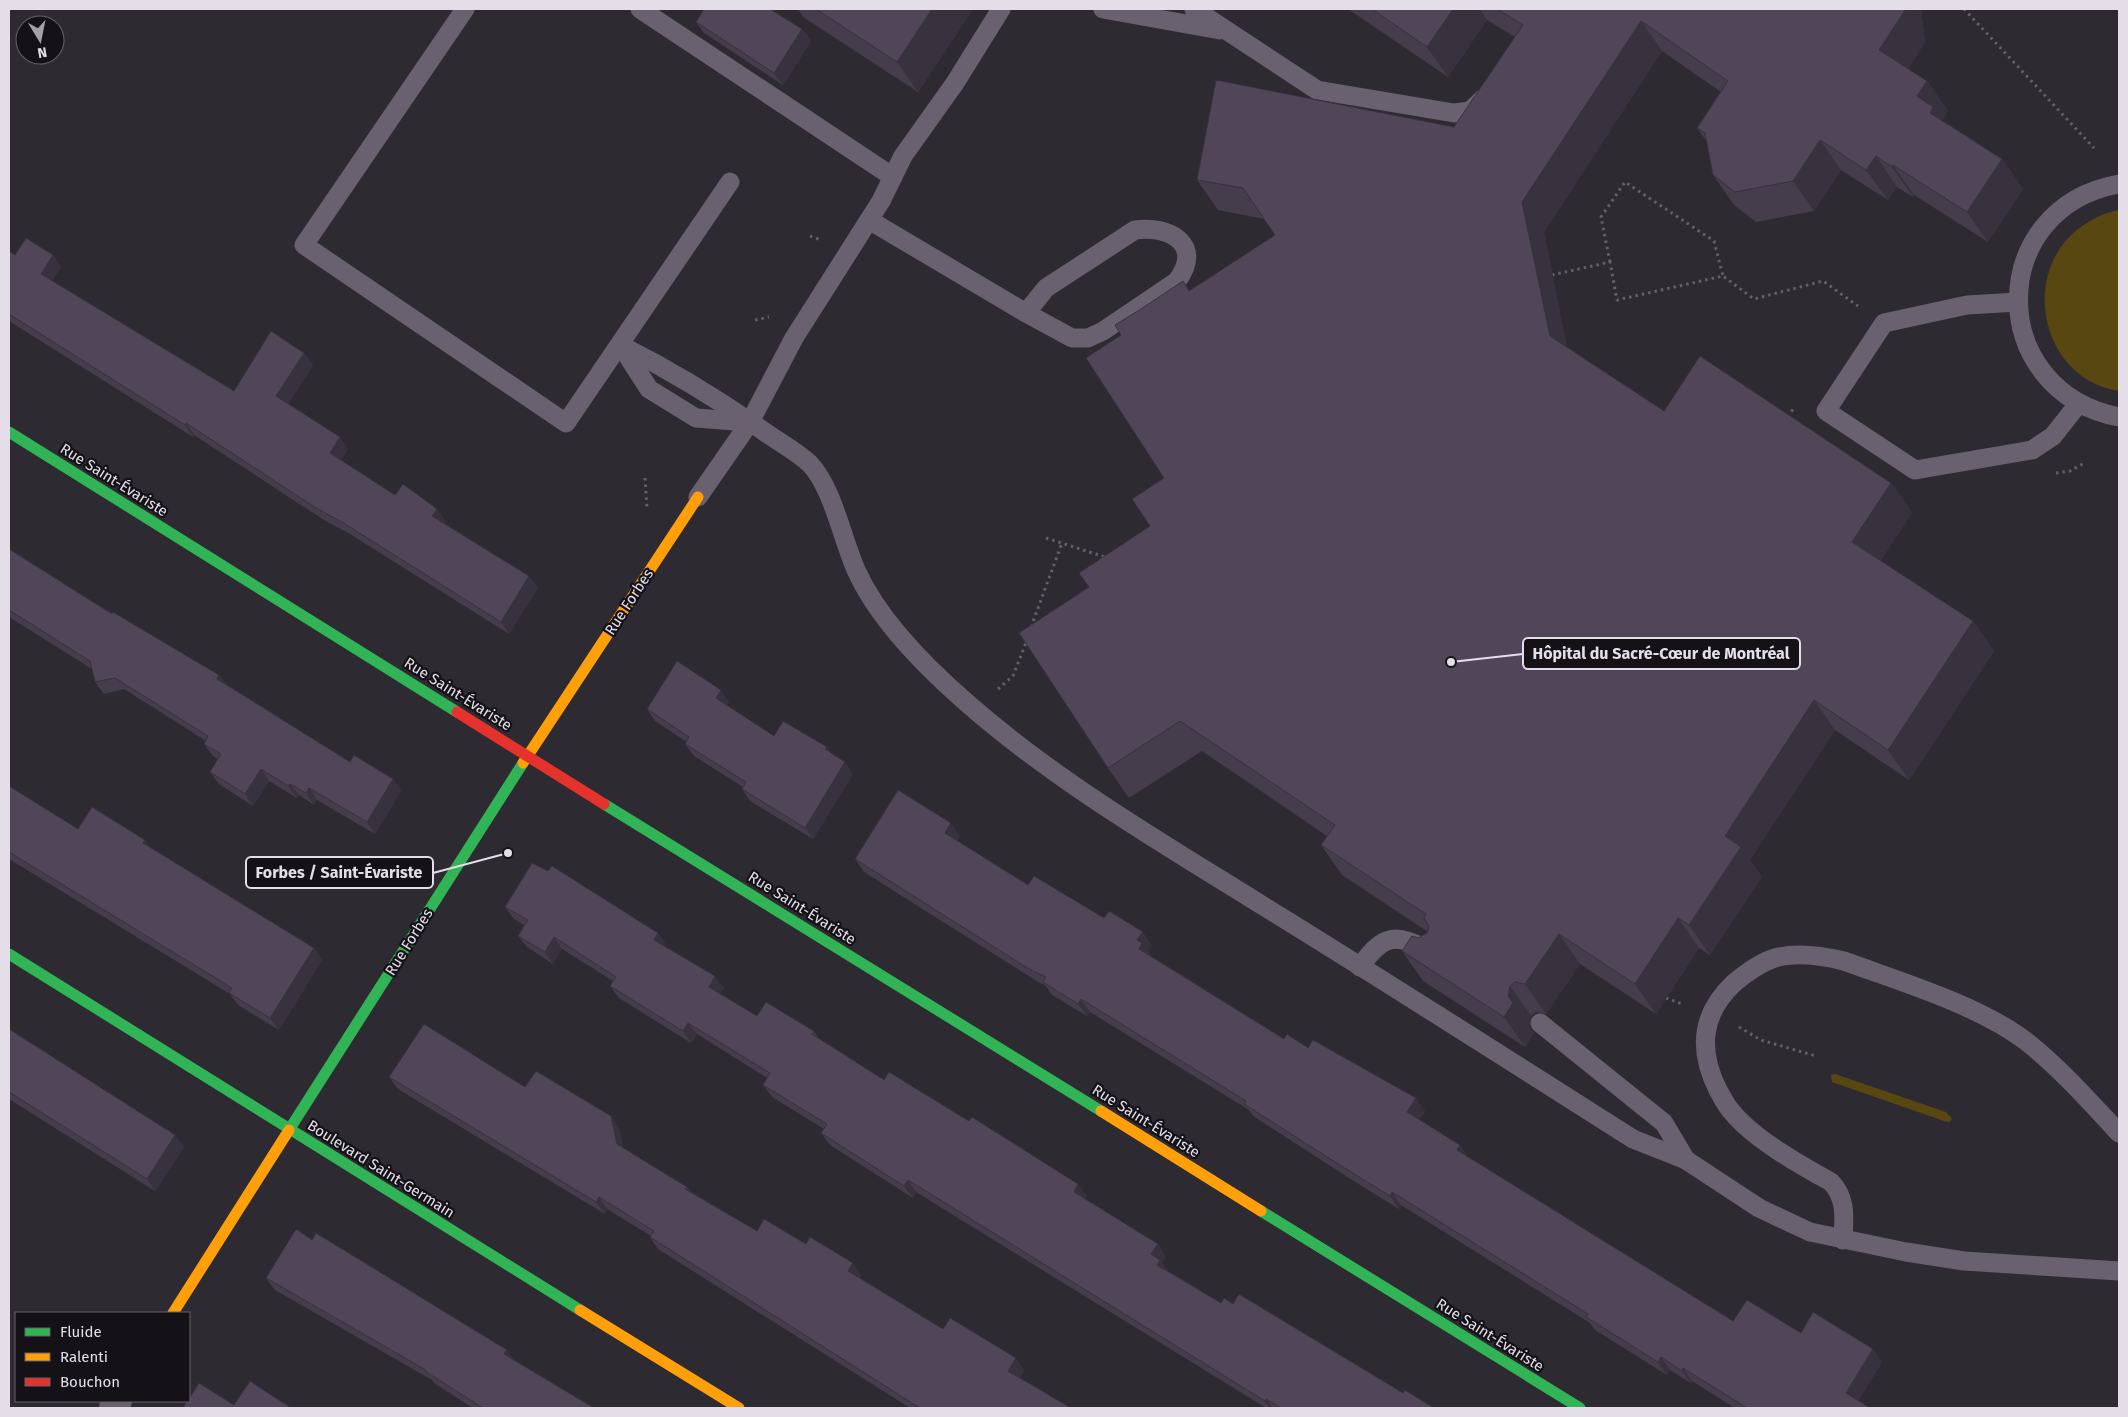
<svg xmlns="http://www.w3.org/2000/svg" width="2128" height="1417" viewBox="0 0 2128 1417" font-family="'Fira Sans',sans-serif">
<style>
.green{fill:#584711}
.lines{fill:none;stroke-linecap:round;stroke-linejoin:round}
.path{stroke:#645f69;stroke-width:3;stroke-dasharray:2.5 4;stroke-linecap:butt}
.lane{stroke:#69616f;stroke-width:19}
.street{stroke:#69616f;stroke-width:28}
.fast{stroke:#30b455;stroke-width:11}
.slow{stroke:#ff9f0a;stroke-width:11}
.jam{stroke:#e5322d;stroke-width:11}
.wall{fill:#453c4c}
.shaded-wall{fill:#38313e}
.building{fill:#504658;stroke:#38313e}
.labels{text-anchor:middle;stroke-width:4.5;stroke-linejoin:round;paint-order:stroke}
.street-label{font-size:15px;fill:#e4dee9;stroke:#141117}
.leader{fill:none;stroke:#e4dee9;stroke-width:2}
.callout-dot{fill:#e4dee9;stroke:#141117;stroke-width:2}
.callout{fill:#141117;stroke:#e4dee9;stroke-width:2}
.callout-label{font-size:16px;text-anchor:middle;font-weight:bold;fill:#e4dee9}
</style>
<rect width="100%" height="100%" fill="#2e2a32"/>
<g class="green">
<path d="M 2119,210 L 2119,391 C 2041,380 2018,272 2081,227 C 2092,219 2105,212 2119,210 Z"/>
<polygon points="1835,1074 1946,1112 1952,1119 1949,1122 1944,1121 1832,1082 1831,1075"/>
</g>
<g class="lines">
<g class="path">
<polyline points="1964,9 2094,148"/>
<polyline points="810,236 821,240"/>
<polyline points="1610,262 1601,217 1625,182 1714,241 1723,276"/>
<polyline points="1552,275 1610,262 1617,300 1723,276 1754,299 1823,281 1858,306"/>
<polyline points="755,320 769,317"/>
<polyline points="1788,417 1795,406"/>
<polyline points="2056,473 2070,471 2086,462"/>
<polyline points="645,478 647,508"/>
<polyline points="1046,538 1108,558"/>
<polyline points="1031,627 1062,543"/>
<polyline points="998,689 1013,676 1027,640"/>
<polyline points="1666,998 1682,1004"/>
<polyline points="1739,1027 1761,1040 1816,1056"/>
</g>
<g class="lane">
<polyline points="465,9 304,245 566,423 730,182"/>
<polyline points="640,9 893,177"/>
<polyline points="1103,9 1220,30"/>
<polyline points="1194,9 1317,90 1454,113 1470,111 1485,97"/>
<path d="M 2119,184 C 1985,208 1985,391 2119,417"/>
<path d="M 869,220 L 1026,313 L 1072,338 L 1088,338 L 1103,331 L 1177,281 C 1204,245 1170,225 1135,230 L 1046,288 L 1026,313"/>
<polyline points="2018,302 1967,305 1884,323 1826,411 1915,470 2032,450 2053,436 2079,403"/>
<path d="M 620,345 C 670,370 716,398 762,430 C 777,441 796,451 810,464 C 833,488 843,542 857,572 C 879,620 928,669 967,703 C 1056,781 1159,841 1260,904 C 1385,981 1509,1060 1633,1139 L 1686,1160 L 1759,1208 L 1810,1232 L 1906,1252 L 1964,1261 L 2119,1271"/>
<polyline points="622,347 649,389 696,418 748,422"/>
<polyline points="698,497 750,422 794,338 881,201 903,156 955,83 1001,9"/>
<path d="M 1360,967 C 1383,934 1396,932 1431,952"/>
<polyline points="1540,1023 1664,1123 1686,1160"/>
<path d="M 1843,1240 C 1844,1218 1847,1199 1831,1182 C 1800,1165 1754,1139 1732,1112 C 1726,1106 1722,1097 1718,1090 C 1698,1050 1701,1014 1734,983 C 1746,973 1758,964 1772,959 C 1794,951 1823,956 1844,961 C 1901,982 1979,1005 2027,1042 C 2061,1069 2090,1102 2119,1133"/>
</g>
<polyline class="street" points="113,1408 118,1401"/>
<g class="fast">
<polyline points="9,432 457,712"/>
<polyline points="604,804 1101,1111"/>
<polyline points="9,954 580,1310"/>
<polyline points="289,1130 523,763"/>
<polyline points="1261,1211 1580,1408"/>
</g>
<g class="slow">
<polyline points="523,763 698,497"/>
<polyline points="1101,1111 1261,1211"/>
<polyline points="580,1310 739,1408"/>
<polyline points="173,1313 289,1130"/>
</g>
<polyline class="jam" points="457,712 604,804"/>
</g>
<g class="wall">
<polygon points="798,9 973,9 918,92 803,17"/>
<polygon points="1348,9 1921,9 1925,42 1908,69 1927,81 1948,111 1942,120 2002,159 2023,189 1988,242 1914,195 1913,197 1897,187 1888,200 1841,170 1814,211 1756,222 1734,205 1713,175 1707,142 1697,128 1721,92 1662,51 1544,232 1567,348 1664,411 1891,483 1912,513 1880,561 1973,621 1994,651 1909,780 1835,730 1750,860 1762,877 1710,955 1699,948 1656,1014 1580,964 1546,1014 1536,1012 1531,1016 1529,1026 1534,1033 1525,1047 1423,981 1402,951 1418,938 1427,933 1428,932 1342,875 1321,845 1327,836 1202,751 1129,798 1108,768 1089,587 1150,526 1164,478 1121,335 1183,281 1190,291 1275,235 1264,219 1218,210 1197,180 1454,127 1515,37 1487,20 1448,77"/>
<polygon points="696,22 802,29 811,41 783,85 704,33"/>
<polygon points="9,251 15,255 53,255 61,267 52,281 234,391 304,353 313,365 288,404 348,449 341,460 395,495 437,509 445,521 444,523 529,576 538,588 509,634 350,534 324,520 194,435 193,437 9,321"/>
<polygon points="9,549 112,614 219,675 226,684 350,762 393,779 401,791 375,834 317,800 314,805 299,795 297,798 269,781 253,806 219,784 210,772 218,759 213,756 204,744 206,741 124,689 104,694 95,682 92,669 9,617"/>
<polygon points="729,702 727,706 774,736 827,747 832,754 845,762 853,774 813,839 750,801 742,789 743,787 694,756 685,744 687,742 655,721 647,709"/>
<polygon points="9,786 78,829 145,840 150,847 314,948 322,960 279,1030 238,1005 230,994 9,859"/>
<polygon points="960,836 957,841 1028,885 1104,918 1152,945 1148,951 1151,956 1284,1039 1308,1048 1425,1111 1419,1120 1468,1157 1733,1321 1801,1333 1873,1349 1882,1362 1858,1401 1870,1408 1735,1408 1692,1381 1691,1383 1670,1370 1667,1375 1595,1330 1590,1323 1401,1205 1399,1209 1352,1180 1253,1116 1249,1110 1090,1012 1087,1016 1052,995 1045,985 1038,982 864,872 855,859"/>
<polygon points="505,907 658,933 666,945 665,946 724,988 720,994 757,1016 814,1031 818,1038 884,1080 1087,1196 1085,1199 1166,1256 1162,1262 1168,1271 1221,1303 1434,1408 1266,1408 916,1192 913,1198 830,1145 821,1133 824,1129 772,1097 763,1085 767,1078 697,1034 691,1043 619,998 610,986 613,981 562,949 553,964 527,947 518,936 524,925 514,919"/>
<polygon points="9,1029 175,1135 184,1147 155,1191 9,1099"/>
<polygon points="389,1077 525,1087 611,1116 619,1128 623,1148 687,1187 690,1191 757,1231 806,1244 861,1275 860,1278 943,1329 1024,1370 1020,1378 1071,1408 910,1408 658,1249 650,1237 651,1236 607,1209 605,1214 398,1089"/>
<polygon points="312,1240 507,1350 513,1359 594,1408 473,1408 434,1383 432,1380 275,1290 266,1278"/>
</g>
<g class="shaded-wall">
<polygon points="932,9 973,9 918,92 897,62"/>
<polygon points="1453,9 1480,9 1487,20 1448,77 1427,47"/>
<polygon points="1904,9 1921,9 1925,42 1901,80 1879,50"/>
<polygon points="1641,21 1662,51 1544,232 1571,366 1550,336 1522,202"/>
<polygon points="802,29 811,41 783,85 774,73"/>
<polygon points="1927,81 1948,111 1942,120 1951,143 1917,96"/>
<polygon points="1820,140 1841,170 1814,211 1793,181"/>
<polygon points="1876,156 1897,187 1888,200 1866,170"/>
<polygon points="2002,159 2023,189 1988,242 1967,212"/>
<polygon points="1893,165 1914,195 1913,197 1892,167"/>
<polygon points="53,255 61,267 49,286 41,274"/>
<polygon points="304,353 313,365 285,408 276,396"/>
<polygon points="186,423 194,435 193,437 185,425"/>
<polygon points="340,437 348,449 338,465 330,453"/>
<polygon points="1891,483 1912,513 1873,572 1852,542"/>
<polygon points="437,509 445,521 441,528 432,516"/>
<polygon points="529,576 538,588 509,634 501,622"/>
<polygon points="1973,621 1994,651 1909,780 1888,750"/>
<polygon points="219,675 228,687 217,679"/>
<polygon points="721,690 729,702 724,710 716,698"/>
<polygon points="1814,700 1835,730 1750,860 1762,877 1710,955 1689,925 1725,836"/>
<polygon points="827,747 836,759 825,749"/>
<polygon points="845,762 853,774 813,839 805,828"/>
<polygon points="261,769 269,781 253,806 245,794"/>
<polygon points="393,779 401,791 375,834 367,822"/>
<polygon points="290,784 299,795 297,798 288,786"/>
<polygon points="309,788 317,800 314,805 306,793"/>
<polygon points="951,823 960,836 954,846 945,833"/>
<polygon points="145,840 153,852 143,843"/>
<polygon points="1678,918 1699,948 1656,1014 1635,984"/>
<polygon points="1143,932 1152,945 1148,951 1151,956 1148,962 1139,949 1137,940"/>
<polygon points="658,933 666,945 662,952 654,940"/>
<polygon points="1559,934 1580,964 1546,1014 1525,984"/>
<polygon points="554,937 562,949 553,964 545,952"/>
<polygon points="314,948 322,960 279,1030 270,1018"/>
<polygon points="715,976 724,988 717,999 709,987"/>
<polygon points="1510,986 1531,1016 1529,1026 1534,1033 1525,1047 1504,1017"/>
<polygon points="1081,999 1090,1012 1087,1016 1078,1004"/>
<polygon points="688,1023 697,1034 691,1043 683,1031"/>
<polygon points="1416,1098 1425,1111 1416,1125 1407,1112"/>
<polygon points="611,1116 619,1128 625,1156 617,1144"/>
<polygon points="175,1135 184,1147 155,1191 147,1179"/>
<polygon points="1460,1145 1469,1158 1457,1150"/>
<polygon points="908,1180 916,1192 913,1198 904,1186"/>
<polygon points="1078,1184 1087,1196 1082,1203 1074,1192"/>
<polygon points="1392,1192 1401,1205 1399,1209 1390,1196"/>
<polygon points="599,1197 607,1209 605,1214 596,1202"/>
<polygon points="1158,1244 1166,1256 1162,1262 1169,1272 1166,1277 1151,1254"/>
<polygon points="853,1263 861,1275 856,1283 848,1271"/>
<polygon points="1873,1349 1882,1362 1855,1406 1846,1393"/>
<polygon points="507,1350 515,1361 504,1354"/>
<polygon points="1661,1357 1670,1370 1667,1375 1658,1362"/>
<polygon points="1016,1358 1024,1370 1017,1383 1008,1371"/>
<polygon points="1683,1368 1692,1381 1691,1383 1682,1371"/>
<polygon points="1266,1399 1273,1408 1270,1408 1265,1401"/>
</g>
<g class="building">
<polygon points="704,9 770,9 802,29 774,73 696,22"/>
<polygon points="816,9 932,9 897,62"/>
<polygon points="1372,9 1453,9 1427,47"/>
<polygon points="1497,9 1904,9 1904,12 1879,50 1927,81 1917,96 1933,107 1930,113 2002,159 1967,212 1893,165 1892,167 1876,156 1866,170 1820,140 1793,181 1735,192 1713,175 1705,133 1697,128 1728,81 1641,21 1522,202 1550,336 1664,411 1700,356 1891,483 1852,542 1973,621 1888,750 1814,700 1725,836 1741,847 1689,925 1678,918 1635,984 1559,934 1525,984 1515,982 1510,986 1508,996 1513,1003 1504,1017 1402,951 1412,936 1418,938 1427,933 1429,926 1424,918 1426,914 1321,845 1335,825 1180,721 1108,768 1019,633 1089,587 1079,573 1150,526 1132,499 1164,478 1086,358 1121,335 1115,325 1141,309 1183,281 1189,291 1275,235 1243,188 1197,180 1216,80 1454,127 1523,25"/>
<polygon points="26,238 53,255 41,274 234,391 271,331 304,353 276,396 340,437 330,453 395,495 403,484 437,509 432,516 529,576 501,622 342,522 316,508 186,423 185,425 9,314 9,251 15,255"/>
<polygon points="9,549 112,614 113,612 219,675 217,679 350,762 354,755 393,779 367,822 309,788 306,793 290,784 288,786 261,769 245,794 210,772 221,754 204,744 208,736 115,678 95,682 90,661 9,610"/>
<polygon points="677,661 721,690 716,698 774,736 783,721 827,747 825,749 845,762 805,828 742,789 746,782 685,744 689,737 647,709"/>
<polygon points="9,786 78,829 92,807 145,840 143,843 314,948 270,1018 229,993 232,988 9,852"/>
<polygon points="898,790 951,823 945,833 1028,885 1034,876 1104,918 1109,911 1143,932 1137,940 1142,943 1139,949 1284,1039 1287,1034 1308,1048 1313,1040 1416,1098 1407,1112 1460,1145 1457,1150 1733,1321 1747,1300 1801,1333 1813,1312 1873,1349 1846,1393 1870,1408 1747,1408 1683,1368 1682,1371 1661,1357 1658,1362 1586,1317 1588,1314 1392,1192 1390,1196 1343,1167 1244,1104 1246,1101 1081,999 1078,1004 1043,982 1046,977 1029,969 855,859"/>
<polygon points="532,863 548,871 552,866 658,933 654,940 715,976 709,987 757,1016 766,1002 814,1031 812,1034 884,1080 889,1072 969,1121 972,1117 1078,1184 1074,1192 1158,1244 1151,1254 1160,1260 1157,1265 1221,1303 1224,1298 1233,1304 1239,1294 1403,1393 1405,1390 1434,1408 1281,1408 1266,1399 1265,1401 908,1180 904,1186 821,1133 827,1124 763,1085 770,1073 688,1023 683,1031 610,986 616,977 554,937 545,952 518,936 528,920 505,907"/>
<polygon points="424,1024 525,1087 536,1071 611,1116 617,1144 687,1187 685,1189 757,1231 764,1219 806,1244 810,1237 853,1263 848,1271 943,1329 950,1318 1016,1358 1008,1371 1071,1408 920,1408 650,1237 654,1231 599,1197 596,1202 389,1077"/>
<polygon points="9,1029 175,1135 147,1179 9,1092"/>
<polygon points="296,1229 312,1240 316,1233 507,1350 504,1354 594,1408 483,1408 425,1371 426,1370 266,1278"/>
<polygon points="250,1381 291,1408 183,1408 187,1401 189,1401 189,1399 199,1383 234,1405"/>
</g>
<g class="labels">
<g class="street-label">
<text transform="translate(114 480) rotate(32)" y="5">Rue Saint-Évariste</text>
<text transform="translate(629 602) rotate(-57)" y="5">Rue Forbes</text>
<text transform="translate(458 694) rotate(32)" y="5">Rue Saint-Évariste</text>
<text transform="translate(802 908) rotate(32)" y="5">Rue Saint-Évariste</text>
<text transform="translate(409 942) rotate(-58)" y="5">Rue Forbes</text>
<text transform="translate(1146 1121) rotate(32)" y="5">Rue Saint-Évariste</text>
<text transform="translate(381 1169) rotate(32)" y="5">Boulevard Saint-Germain</text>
<text transform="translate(1490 1335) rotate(32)" y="5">Rue Saint-Évariste</text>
</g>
</g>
<path class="leader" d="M1451 662L1523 654M508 853L433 873"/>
<g class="callout-dot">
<circle cx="1451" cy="662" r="5"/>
<circle cx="508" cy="853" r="5"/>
</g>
<g class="callout">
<rect x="1523" y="638" width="277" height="31" rx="5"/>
<rect x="246" y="857" width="187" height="31" rx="5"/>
</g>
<g class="callout-label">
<text x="1661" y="659">Hôpital du Sacré-Cœur de Montréal</text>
<text x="339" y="878">Forbes / Saint-Évariste</text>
</g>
<rect width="2128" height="1417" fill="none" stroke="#e4dee9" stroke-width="20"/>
<rect x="15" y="1312" width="175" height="90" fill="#141117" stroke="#67636b"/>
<rect x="25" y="1328" width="25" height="8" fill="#30b455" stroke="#67636b"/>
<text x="60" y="1337" font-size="15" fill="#e4dee9">Fluide</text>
<rect x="25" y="1353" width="25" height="8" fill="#ff9f0a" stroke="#67636b"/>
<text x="60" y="1362" font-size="15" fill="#e4dee9">Ralenti</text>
<rect x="25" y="1378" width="25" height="8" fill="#e5322d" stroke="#67636b"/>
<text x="60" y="1387" font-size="15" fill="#e4dee9">Bouchon</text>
<g transform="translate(40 40) rotate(170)"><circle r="24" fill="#141117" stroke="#67636b"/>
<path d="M0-4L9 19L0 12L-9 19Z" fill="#a49fa9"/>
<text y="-8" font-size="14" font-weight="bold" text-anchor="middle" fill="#e4dee9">N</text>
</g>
</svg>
